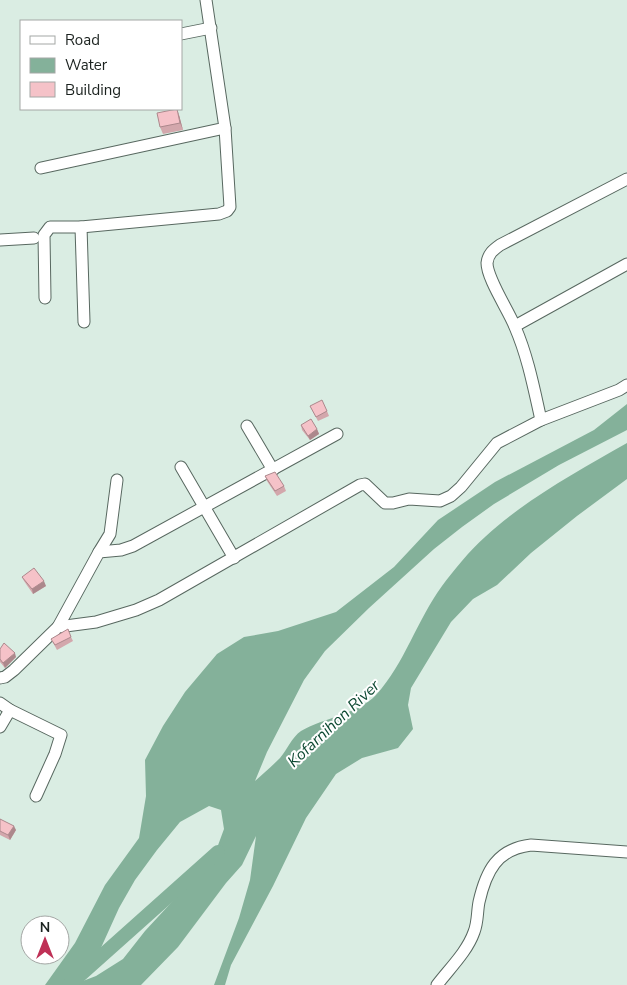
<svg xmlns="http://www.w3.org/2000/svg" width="627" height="985" viewBox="0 0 627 985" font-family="'Nunito Sans',sans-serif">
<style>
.water{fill:#84b19a;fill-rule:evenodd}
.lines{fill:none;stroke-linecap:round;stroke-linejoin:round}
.river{stroke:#84b19a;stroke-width:14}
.minor-casing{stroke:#586860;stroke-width:13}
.minor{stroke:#fff;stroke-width:11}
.wall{fill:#d3a7ac}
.shaded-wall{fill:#ac888c}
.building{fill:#f5c2c8;stroke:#ac888c}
.labels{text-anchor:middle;stroke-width:4;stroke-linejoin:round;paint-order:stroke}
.water-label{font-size:16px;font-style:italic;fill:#0d4932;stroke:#fff}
</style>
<rect width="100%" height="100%" fill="#daede3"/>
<path class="water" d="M 627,404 L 627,430 L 559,465 L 494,504 L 462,527 L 434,549 L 369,608 L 325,651 L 304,680 L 267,752 L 255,781 C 263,774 272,766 280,758 C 287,750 292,737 301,731 C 323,718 358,714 376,695 C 405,663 417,620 442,586 C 454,570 470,550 485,537 C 526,499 578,471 627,443 L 627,479 L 577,516 L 531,553 L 497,585 L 473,599 L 451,622 L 411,688 L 408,705 L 413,729 L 398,748 L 362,758 L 336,774 L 306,818 L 273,886 L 231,965 L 225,985 L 214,985 L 239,918 L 250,880 L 256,836 L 242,865 L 226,883 L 178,947 L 141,985 L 45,985 L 75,943 L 105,885 L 139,838 L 146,796 L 145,760 L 163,726 L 185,692 L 217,654 L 244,637 L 278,631 L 336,612 L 394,567 L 438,520 L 495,482 L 594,430 ZM 209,806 L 221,810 L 224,829 L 217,848 L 194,878 L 145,931 L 123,959 L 96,976 L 75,984 L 95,961 L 119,908 L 135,880 L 157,850 L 180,822 Z"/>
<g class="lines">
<polyline class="river" points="69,985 218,852"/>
<defs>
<g id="minor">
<polyline points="181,34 211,28"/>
<polyline points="41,168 225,128 206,0"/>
<polyline points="81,227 84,322"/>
<polyline points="0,240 34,238"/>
<polyline points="45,298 44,235 50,227 81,227 219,214 227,211 230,207 225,128"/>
<polyline points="515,326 627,264"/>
<polyline points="541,420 619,390 627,385"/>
<polyline points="247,426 273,470"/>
<polyline points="181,467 234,558"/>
<polyline points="99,552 110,534 117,480"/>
<polyline points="58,627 99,552 121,550 133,546 337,434"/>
<path d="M 0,678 L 5,677 L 14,670 L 58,627 L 96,622 L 136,610 L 159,600 L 360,485 L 365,484 L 385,503 L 393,503 L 409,499 L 440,501 L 451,496 L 461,487 L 497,443 L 541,420 C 534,389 528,357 515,327 C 509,311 487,279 487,263 C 488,254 493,250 500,245 L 627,179"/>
<polyline points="0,703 10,710 61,735 55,754 36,796"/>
<polyline points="0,727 10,710"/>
<path d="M 437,985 C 449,969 467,952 474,932 C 478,922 477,912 479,902 C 486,871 497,849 531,845 L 627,852"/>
</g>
</defs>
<use href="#minor" class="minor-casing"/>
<use href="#minor" class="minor"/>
</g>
<g class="wall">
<polygon points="179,115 183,130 163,134 160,127"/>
<polygon points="310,406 327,411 329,416 318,421"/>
<polygon points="301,425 317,429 319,434 310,440 302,430"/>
<polygon points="265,476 284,486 286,491 277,496 267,481"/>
<polygon points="22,577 46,586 33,594 24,581"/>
<polygon points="71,637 73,641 57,650 51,639"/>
<polygon points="0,649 16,657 5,668 0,662"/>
<polygon points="0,819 16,830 10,840 0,835"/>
</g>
<g class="shaded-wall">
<polygon points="177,109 179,115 183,130 180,123"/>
<polygon points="317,429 319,434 310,440 308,436"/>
<polygon points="44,581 46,586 33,594 32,589"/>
<polygon points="15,653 16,657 5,668 3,663"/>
<polygon points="14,826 16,830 10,840 8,835"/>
</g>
<g class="building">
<polygon points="177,109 180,123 160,127 157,113"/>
<polygon points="322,400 327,411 316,417 310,406"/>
<polygon points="311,419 317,429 308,436 301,425"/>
<polygon points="275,472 284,486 275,491 265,476"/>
<polygon points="34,568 44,581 32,589 22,577"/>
<polygon points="68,629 71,637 55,645 51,639"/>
<polygon points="4,643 15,653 3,663 0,659 0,649"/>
<polygon points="0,819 14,826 8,835 0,831"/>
</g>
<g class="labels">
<g class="water-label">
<text transform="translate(333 723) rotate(-43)" y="6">Kofarnihon River</text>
</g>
</g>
<rect x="20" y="20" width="162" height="90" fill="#ffffff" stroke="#a4a7a5"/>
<rect x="30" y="36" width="25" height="8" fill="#ffffff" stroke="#a4a7a5"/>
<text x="65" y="45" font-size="15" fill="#1b221f">Road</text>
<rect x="30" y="58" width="25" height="15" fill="#84b19a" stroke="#a4a7a5"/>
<text x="65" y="70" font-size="15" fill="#1b221f">Water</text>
<rect x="30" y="82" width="25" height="15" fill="#f5c2c8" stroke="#a4a7a5"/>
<text x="65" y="95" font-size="15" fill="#1b221f">Building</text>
<g transform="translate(45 940)"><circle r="24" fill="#ffffff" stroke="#a4a7a5"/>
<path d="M0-4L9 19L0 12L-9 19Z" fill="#bf3056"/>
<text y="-8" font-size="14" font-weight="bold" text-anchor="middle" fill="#1b221f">N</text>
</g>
</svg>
